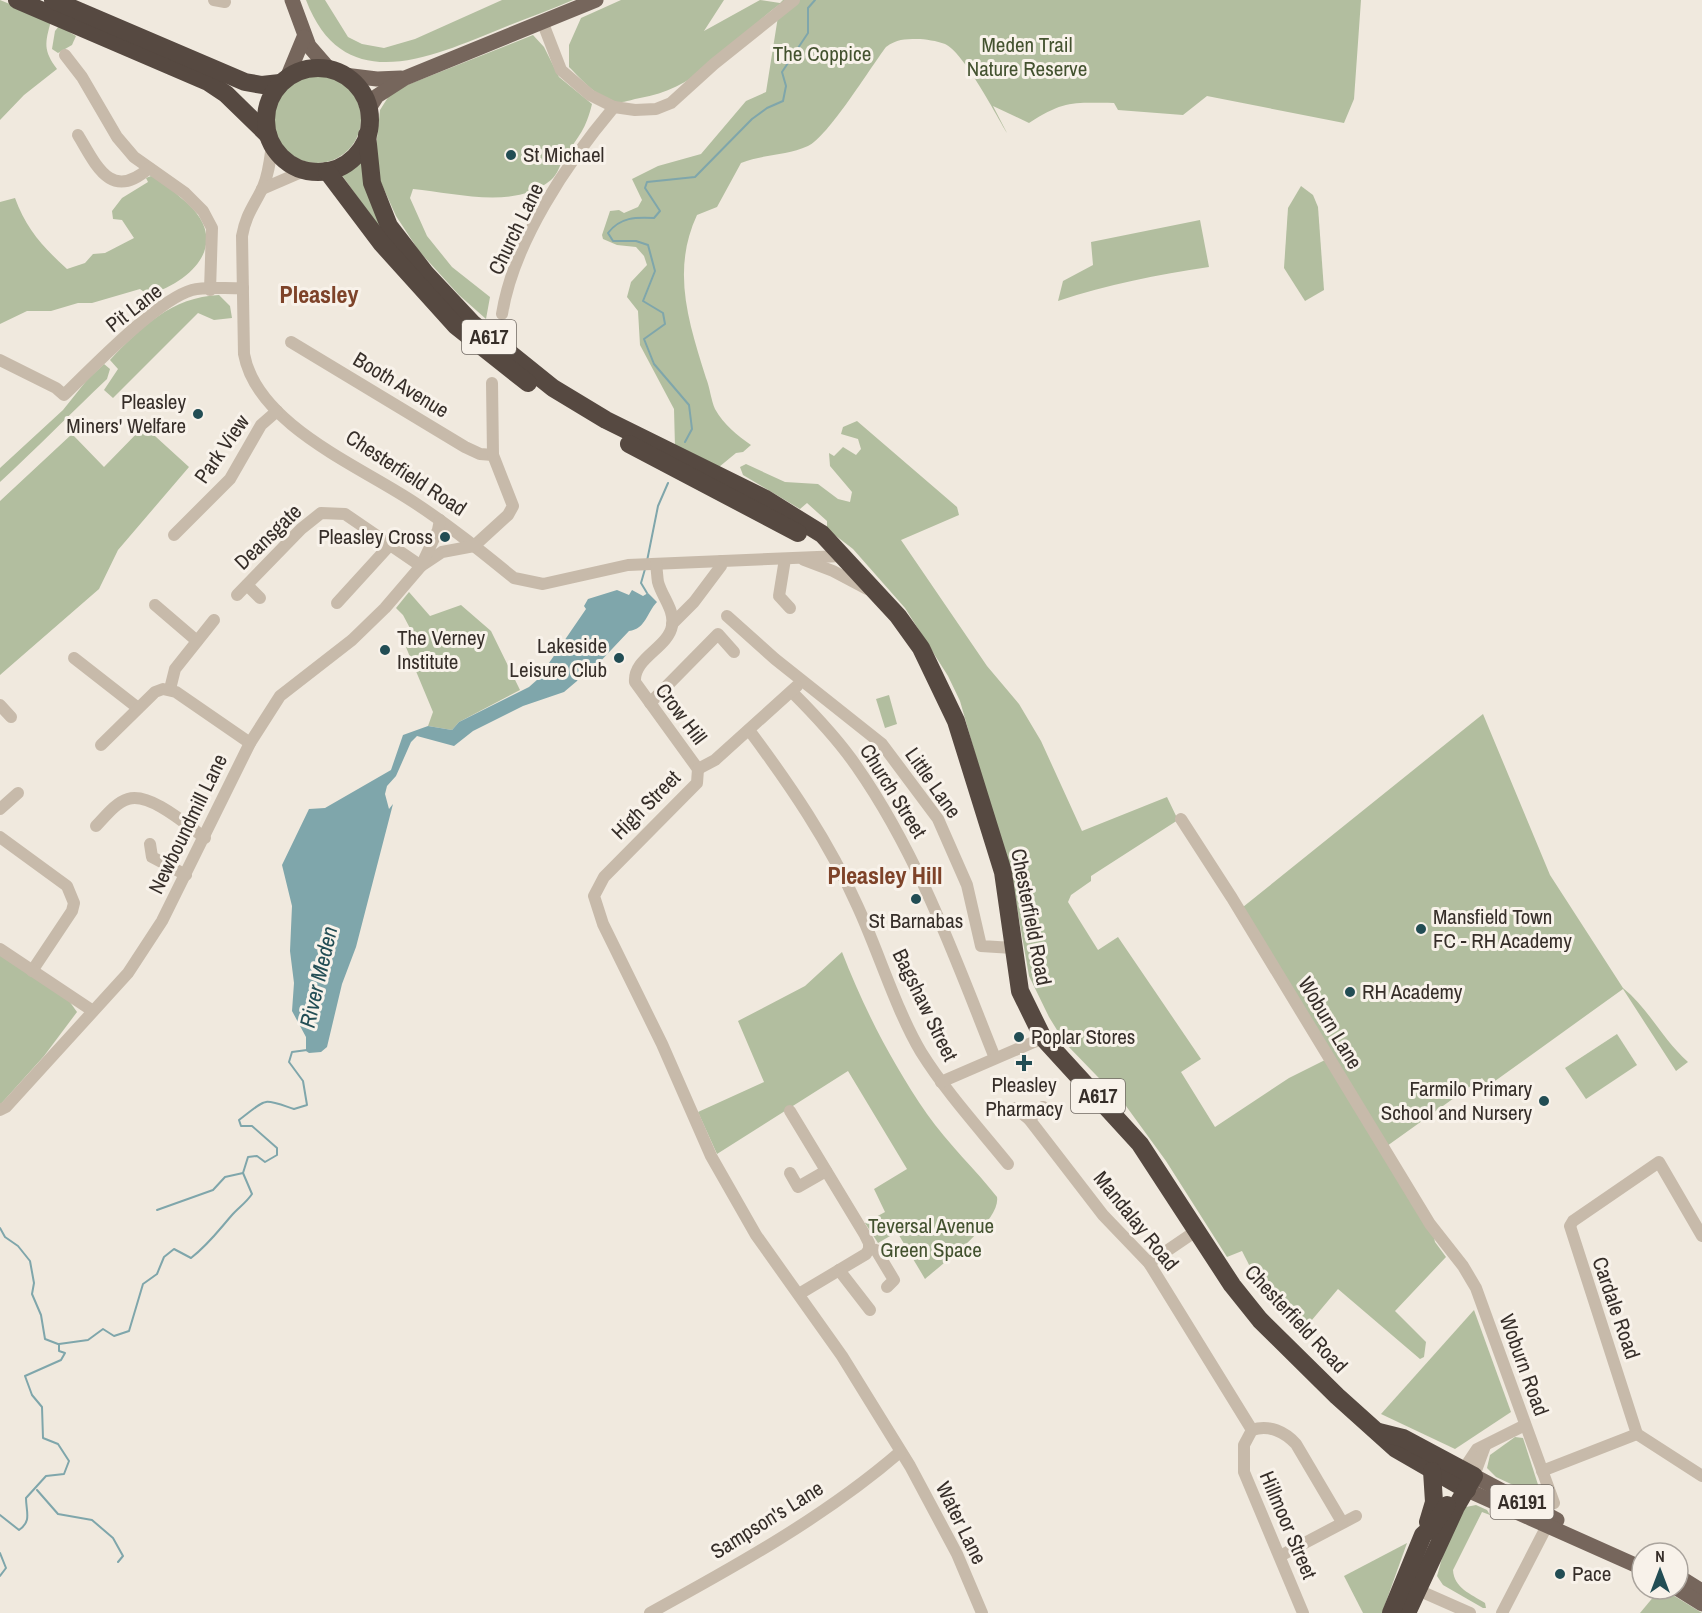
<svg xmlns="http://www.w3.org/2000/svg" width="1702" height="1613" viewBox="0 0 1702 1613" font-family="'Archivo Narrow',sans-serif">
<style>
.green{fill:#b2be9f}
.water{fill:#7fa6ab}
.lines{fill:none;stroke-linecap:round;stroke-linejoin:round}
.stream{stroke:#7fa6ab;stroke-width:2}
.minor{stroke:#c7baaa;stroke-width:12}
.major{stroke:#76665c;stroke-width:15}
.highway{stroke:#564941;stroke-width:18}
.poi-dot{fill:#224d54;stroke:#f8f2ea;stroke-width:2}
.labels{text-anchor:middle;stroke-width:6;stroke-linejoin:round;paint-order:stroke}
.shield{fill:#f8f2ea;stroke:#706963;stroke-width:1.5}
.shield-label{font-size:20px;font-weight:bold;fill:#362e29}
.park-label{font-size:21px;fill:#43522f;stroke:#f8f2ea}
.poi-label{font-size:21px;fill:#362e29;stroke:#f8f2ea;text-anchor:start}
.street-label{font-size:21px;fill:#362e29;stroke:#f8f2ea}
.water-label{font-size:22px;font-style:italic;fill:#224d54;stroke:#f8f2ea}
.quarter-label{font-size:24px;font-weight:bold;fill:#7e4329;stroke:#f8f2ea}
</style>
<rect width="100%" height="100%" fill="#f0e9de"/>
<g class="green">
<path d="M 0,0 L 51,21 C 45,43 43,50 57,69 L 24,95 L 0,120 Z"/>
<path d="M 306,0 L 325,0 L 348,37 L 362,44 L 384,48 L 415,39 L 502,0 L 573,0 C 551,10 527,18 505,27 C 433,56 344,100 306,0 Z"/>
<path d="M 621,0 L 724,0 L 704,31 L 760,0 L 780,3 L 783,0 L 1361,0 L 1354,99 L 1344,123 L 1207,96 L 1183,115 L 1118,110 L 1114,103 C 1073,103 1065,100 1029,123 L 993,106 L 1007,133 C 995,113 964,53 945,44 C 937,41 925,39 917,39 C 904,39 897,39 886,47 C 870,68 828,137 808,146 C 786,156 763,154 741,163 L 717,207 L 697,215 C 671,271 689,323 706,378 C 710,388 711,400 715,409 C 724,425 737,435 751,445 L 743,452 L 736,453 L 719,467 L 675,447 L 674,409 L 640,345 L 638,311 L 627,297 L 631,282 L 647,265 L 644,256 L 636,247 L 617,245 L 603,239 L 602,235 L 610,211 L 619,210 L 624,213 L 638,207 L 642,200 L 632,179 L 658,166 L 701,154 L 746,101 L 766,92 L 780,4 C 734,38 700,89 640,98 C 633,99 624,103 617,102 C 599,100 581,79 569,67 L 569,45 L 581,18 Z"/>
<polygon points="59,26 76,36 72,45 58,53 52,49 55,31"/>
<path d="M 533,35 L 544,47 L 559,77 L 592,104 C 586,129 579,136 565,156 C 560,164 558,174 551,180 C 515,210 456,193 413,189 L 410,198 L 427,236 L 452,267 L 490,297 L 486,319 L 459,295 L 419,251 L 396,216 L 378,176 L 376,147 L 380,110 L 392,91 Z"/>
<circle cx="317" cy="119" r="44"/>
<polygon points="365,156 382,231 341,174 355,166"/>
<path d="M 151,176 C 161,178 172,190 180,197 C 233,238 198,279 148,295 L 140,289 L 92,303 L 78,303 L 51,311 L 27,311 L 0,324 L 0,202 L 15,198 C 26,229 44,248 67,269 L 85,263 L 93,254 L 105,253 L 134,238 L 122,220 L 113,219 L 112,211 L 122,198 L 148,182 L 146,178 Z"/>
<polygon points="1301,186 1313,195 1318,207 1324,290 1305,301 1284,268 1288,208"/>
<path d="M 1200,220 L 1209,267 C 1157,275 1108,284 1058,301 L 1063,281 L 1093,265 L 1091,242 Z"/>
<path d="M 219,295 L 230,306 L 232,318 L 214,320 L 198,313 L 113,398 L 104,390 L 118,369 L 110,360 C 141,327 172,297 219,295 Z"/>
<path d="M 104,364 L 110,369 L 107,379 C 71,413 37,448 0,482 L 0,468 L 63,410 L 87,380 Z"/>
<path d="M 857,421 L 957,507 L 959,515 L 901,540 L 987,666 L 1019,704 L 1041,741 L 1082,831 L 1167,797 L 1178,820 L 1091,876 L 1091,881 L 1071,895 L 1068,902 L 1098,950 L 1118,937 L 1201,1059 L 1181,1072 L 1215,1127 L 1289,1078 L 1325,1060 L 1433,1233 L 1435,1242 L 1446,1257 L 1395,1311 L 1426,1342 L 1424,1357 L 1420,1359 L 1338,1289 L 1301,1333 C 1268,1305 1261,1288 1242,1251 L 1227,1257 L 1166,1161 L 1126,1106 L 1065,1043 L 1049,1017 L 1029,976 L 1014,890 L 960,701 L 948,676 L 905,608 L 853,549 L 827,529 L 827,521 L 807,503 L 800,509 L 743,475 L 740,467 L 746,464 L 785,482 L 818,484 L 838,499 L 850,502 L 852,492 L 830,466 L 829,453 L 834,456 L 843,447 L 856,455 L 861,449 L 858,439 L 841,434 L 843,427 Z"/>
<polygon points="144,426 189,467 118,550 99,589 0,675 0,501 72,434 104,467"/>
<polygon points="409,592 430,616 461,605 491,631 520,690 459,722 452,730 428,726 433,712 403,640 412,632 403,615 396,608"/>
<polygon points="889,695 897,724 885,728 876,699"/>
<path d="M 1483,714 L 1550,875 L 1623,988 C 1649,1009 1663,1040 1688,1062 L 1676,1071 L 1623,989 L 1488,1086 L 1482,1078 L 1387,1146 L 1243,907 Z"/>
<path d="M 842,952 C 864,1009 892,1063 927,1114 C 948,1144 976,1170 997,1197 C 1001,1221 943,1263 925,1279 L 897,1232 L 878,1243 L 865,1223 L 885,1212 L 874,1189 L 907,1169 L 848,1071 L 717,1154 L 698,1112 L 764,1082 L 738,1021 L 805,986 Z"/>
<polygon points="0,953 67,998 77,1012 44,1056 0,1105"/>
<polygon points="1617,1034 1637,1065 1586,1099 1565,1068"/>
<polygon points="1474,1310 1511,1412 1455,1449 1381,1414"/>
<polygon points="1515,1437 1523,1438 1541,1494 1539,1497 1496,1477 1487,1468 1490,1455"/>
<path d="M 1476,1505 L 1487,1510 L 1490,1515 L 1482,1512 L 1453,1570 C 1454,1588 1471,1594 1485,1603 L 1486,1608 L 1483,1608 L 1443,1585 L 1437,1576 L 1446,1544 L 1466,1507 Z"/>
<polygon points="1407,1543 1382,1613 1363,1613 1344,1576"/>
<polygon points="1660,1589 1663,1589 1702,1613 1640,1613"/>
</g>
<path class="water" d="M 617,590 L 629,595 L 632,590 L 643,596 L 648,593 L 657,602 C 647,612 646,629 629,631 L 596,666 L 582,672 L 577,681 L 564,692 L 523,706 L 473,731 L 454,746 L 417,736 L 411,742 L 396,776 L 387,786 L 385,794 L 389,809 L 393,804 L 356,947 L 342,984 L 327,1047 L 321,1052 L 309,1053 L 306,1051 L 306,1037 L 292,1011 L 294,983 L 290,951 L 292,906 L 282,865 L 309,809 L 325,808 L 391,770 L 403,735 L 428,726 L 452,730 L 459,722 L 529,687 L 538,679 L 586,609 L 584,606 L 588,599 Z"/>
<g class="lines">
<g class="stream">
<path d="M 685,442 L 692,429 L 689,405 L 654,364 L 644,339 L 665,324 L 663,313 L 643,301 L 655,271 L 648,245 L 636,241 L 613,241 L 608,233 C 620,217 636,217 654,218 L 660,211 L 645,188 L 647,182 L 695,177 L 752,119 L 767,108 L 783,101 L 786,86 L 782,72 L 808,33 L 808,8 L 815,0"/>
<polyline points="647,561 658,506 668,483"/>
<polyline points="645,569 641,583 647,593"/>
<polyline points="157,1210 213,1190 225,1177 243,1173"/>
<polyline points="0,1228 5,1237 18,1246 30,1261 34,1283 32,1294 41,1315 45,1339 58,1344"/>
<polyline points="37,1490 58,1514 92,1520 113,1538 123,1556 118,1562"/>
<path d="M 0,1515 L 19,1530 C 32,1521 26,1512 26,1498 L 46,1476 L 64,1474 L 69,1461 L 58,1444 L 43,1438 L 42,1407 L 32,1395 L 25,1376 L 61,1360 L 65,1353 L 59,1351 L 59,1344 L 88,1340 L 103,1329 L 114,1336 L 129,1331 L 143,1284 L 157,1274 L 164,1257 L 174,1249 L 191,1258 C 209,1244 218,1231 232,1215 C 238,1208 246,1203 252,1194 L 243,1173 L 248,1157 L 257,1156 L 265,1162 L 277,1155 L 277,1148 L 252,1126 L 241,1126 L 239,1120 C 268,1098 261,1098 294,1109 L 307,1105 L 303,1081 L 289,1062 L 292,1052 L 307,1050"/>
<polyline points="0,1553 6,1568 0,1576"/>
</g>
<g class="minor">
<polyline points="214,0 225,2"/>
<polyline points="542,21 561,70 590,95 614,107 635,110 656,109 671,103 714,64 794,0"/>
<polyline points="65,55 82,77 117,137 134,157 185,193 203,211 212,228 210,290"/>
<path d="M 78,135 C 96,165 111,202 149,168"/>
<path d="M 272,144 C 270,160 269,173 263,187 C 254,206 246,214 242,236 L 244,354 C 257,425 360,466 415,503 C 450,526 482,552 514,578 L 543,584 L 628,565 L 842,556"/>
<polyline points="262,189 306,170"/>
<path d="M 502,314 C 514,241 567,163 614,107"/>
<polyline points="291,342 465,447 480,454 493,455"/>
<path d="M 0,360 L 56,388 L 64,395 C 92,368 157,300 192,290 C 206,286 228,289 243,288"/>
<polyline points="174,535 230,479 261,425 277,411"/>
<polyline points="785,559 779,596 790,608"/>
<polyline points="804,560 833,571 867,589"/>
<path d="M 656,564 C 657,570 657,576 658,582 C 662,597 675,610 672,626 C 668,648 633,658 635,682 L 698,769"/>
<polyline points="247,585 260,598"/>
<polyline points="237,595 301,529 321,513 345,514 421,566 442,552 474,546 508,515 513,506 493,455 492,383"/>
<polyline points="337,603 389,546"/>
<polyline points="155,605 197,641"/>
<polyline points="727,616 775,659 882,744 938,819 967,885 981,946 1013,948"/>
<polyline points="672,624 694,602 721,566 721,561"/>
<polyline points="74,658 138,708"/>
<polyline points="170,689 175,669 214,620"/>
<path d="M 792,692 C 815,715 838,739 857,767 C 919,856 955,958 995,1058"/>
<polyline points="650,703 718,634 734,652"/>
<polyline points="0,705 11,717"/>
<path d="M 749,730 C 790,785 829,842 857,905 C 878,950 896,1010 921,1052 C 946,1092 978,1127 1008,1164"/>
<polyline points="101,745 155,692 163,689 176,692 250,743"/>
<polyline points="698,769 697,783 604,877 594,896 603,924 662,1044 711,1156 756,1235 842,1356 910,1466 957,1554 982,1613"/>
<polyline points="698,769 715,760 797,686"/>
<polyline points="0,809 18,793"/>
<polyline points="1181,819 1232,898 1430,1224 1463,1266 1476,1288 1554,1503"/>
<path d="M 96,826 C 105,817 115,803 128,799 C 150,792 187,825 205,838"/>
<polyline points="0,837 67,886 74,903 72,911 32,971"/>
<polyline points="150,844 152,857 186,875"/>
<polyline points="0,949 93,1011"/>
<polyline points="941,1082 1043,1038"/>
<polyline points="1015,1108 1029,1119 1103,1215 1149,1263 1252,1430"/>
<polyline points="0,1110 6,1107 128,973 162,921 250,743 280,696 352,640 385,608 421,566 438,530 440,520"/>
<polyline points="790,1111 865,1235 869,1243 869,1249 876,1250 894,1280 887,1287"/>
<polyline points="1029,1119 1043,1107"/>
<polyline points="790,1173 798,1187 826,1171"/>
<polyline points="1702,1236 1659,1162 1573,1221 1570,1226 1637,1434 1702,1476"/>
<polyline points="1149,1263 1196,1231"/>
<polyline points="839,1270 870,1310"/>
<polyline points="799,1294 866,1254 869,1249"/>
<polyline points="1463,1470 1477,1449 1525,1425"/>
<polyline points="1542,1471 1637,1434"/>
<polyline points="1474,1476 1485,1446"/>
<polyline points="1280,1556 1356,1516"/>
<polyline points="1411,1587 1470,1613"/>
<path d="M 650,1613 C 736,1566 826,1516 900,1452"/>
<path d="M 1303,1613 L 1244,1472 L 1244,1445 L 1252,1430 C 1269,1424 1285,1432 1296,1444 L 1342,1522"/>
<polyline points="1502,1613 1551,1518"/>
</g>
<g class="major">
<polyline points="292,0 309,46 329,69"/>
<polyline points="344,75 377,79 401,78"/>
<polyline points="287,78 304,37"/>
<polyline points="368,110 377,96 405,78 596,0"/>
<polyline points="1474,1476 1557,1520"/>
<polyline points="1467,1490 1642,1568"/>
<polyline points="1678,1576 1702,1591"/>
<polyline points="1678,1589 1702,1604"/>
</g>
<g class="highway">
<polyline points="17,0 208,82 226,94 268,135"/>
<polyline points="53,0 245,82 262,85 280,83"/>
<circle cx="318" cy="120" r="52"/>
<polyline points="367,135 372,183 389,226 426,274 472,323 553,388 606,420 764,498 822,534 898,616 921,648 956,721 1003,872 1020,991 1043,1038 1140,1144 1232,1285 1260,1320 1337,1396 1396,1449 1467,1490"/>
<polyline points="327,171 382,244 456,326 528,383"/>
<polyline points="629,444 798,533"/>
<polyline points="1379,1432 1403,1438 1474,1476 1456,1507 1407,1613"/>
<polyline points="1428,1522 1434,1502 1432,1471"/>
<polyline points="1391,1613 1423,1535 1432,1527 1447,1505"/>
</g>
</g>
<g class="poi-dot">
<circle cx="511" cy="155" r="6"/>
<circle cx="198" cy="414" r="6"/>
<circle cx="445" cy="537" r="6"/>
<circle cx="385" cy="650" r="6"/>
<circle cx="619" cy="658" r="6"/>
<circle cx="916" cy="899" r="6"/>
<circle cx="1421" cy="929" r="6"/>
<circle cx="1350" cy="992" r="6"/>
<circle cx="1019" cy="1037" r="6"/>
<path d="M1021 1054h6v6h6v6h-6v6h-6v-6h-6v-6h6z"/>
<circle cx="1544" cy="1101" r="6"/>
<circle cx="1560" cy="1574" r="6"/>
</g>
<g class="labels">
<g class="shield">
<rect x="462" y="320" width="54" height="34" rx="4.5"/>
<rect x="1071" y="1079" width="54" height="34" rx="4.5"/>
<rect x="1490.5" y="1485" width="63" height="34" rx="4.5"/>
</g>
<g class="shield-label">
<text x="489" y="344">A617</text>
<text x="1098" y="1103">A617</text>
<text x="1522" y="1509">A6191</text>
</g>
<g class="park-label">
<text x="1027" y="52">Meden Trail<tspan x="1027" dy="24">Nature Reserve</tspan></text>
<text x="822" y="61">The Coppice</text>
<text x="931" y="1233">Teversal Avenue<tspan x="931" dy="24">Green Space</tspan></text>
</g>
<g class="poi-label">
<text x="523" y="162">St Michael</text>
<text x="186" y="409" text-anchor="end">Pleasley<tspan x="186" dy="24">Miners' Welfare</tspan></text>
<text x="433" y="544" text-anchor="end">Pleasley Cross</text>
<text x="397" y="645">The Verney<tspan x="397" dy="24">Institute</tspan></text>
<text x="607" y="653" text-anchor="end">Lakeside<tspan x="607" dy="24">Leisure Club</tspan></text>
<text x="1433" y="924">Mansfield Town<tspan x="1433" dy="24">FC - RH Academy</tspan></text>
<text x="916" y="928" text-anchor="middle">St Barnabas</text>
<text x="1362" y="999">RH Academy</text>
<text x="1031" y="1044">Poplar Stores</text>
<text x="1024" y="1092" text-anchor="middle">Pleasley<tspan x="1024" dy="24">Pharmacy</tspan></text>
<text x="1532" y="1096" text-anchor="end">Farmilo Primary<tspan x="1532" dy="24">School and Nursery</tspan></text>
<text x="1572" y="1581">Pace</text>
</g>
<g class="street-label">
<text transform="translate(516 229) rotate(-64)" y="7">Church Lane</text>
<text transform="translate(134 308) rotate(-38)" y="7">Pit Lane</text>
<text transform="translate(401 385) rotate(31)" y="7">Booth Avenue</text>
<text transform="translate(222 449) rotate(-55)" y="7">Park View</text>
<text transform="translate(406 473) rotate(33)" y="7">Chesterfield Road</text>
<text transform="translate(268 537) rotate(-44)" y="7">Deansgate</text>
<text transform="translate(681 714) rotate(53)" y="7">Crow Hill</text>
<text transform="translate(933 783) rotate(55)" y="7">Little Lane</text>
<text transform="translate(893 791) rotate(58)" y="7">Church Street</text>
<text transform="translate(646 805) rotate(-45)" y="7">High Street</text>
<text transform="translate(188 824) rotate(-64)" y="7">Newboundmill Lane</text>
<text transform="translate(1031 917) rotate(79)" y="7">Chesterfield Road</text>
<text transform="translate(925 1005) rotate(64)" y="7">Bagshaw Street</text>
<text transform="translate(1330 1023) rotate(59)" y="7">Woburn Lane</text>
<text transform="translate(1136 1221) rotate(51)" y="7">Mandalay Road</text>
<text transform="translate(1616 1308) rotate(71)" y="7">Cardale Road</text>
<text transform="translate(1296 1319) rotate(47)" y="7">Chesterfield Road</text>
<text transform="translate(1524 1365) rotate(70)" y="7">Woburn Road</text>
<text transform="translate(767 1520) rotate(-32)" y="7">Sampson's Lane</text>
<text transform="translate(961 1523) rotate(64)" y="7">Water Lane</text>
<text transform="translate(1288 1525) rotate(67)" y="7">Hillmoor Street</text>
</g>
<g class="water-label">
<text transform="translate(318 977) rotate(-77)" y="8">River Meden</text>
</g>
<g class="quarter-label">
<text x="319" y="303">Pleasley</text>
<text x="885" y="884">Pleasley Hill</text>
</g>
</g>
<g transform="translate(1660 1571)"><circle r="28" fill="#f8f2ea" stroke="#aaa49d" stroke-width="1.5"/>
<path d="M0-4.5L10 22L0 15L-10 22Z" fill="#224d54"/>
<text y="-9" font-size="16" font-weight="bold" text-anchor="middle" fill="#362e29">N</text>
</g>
</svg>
